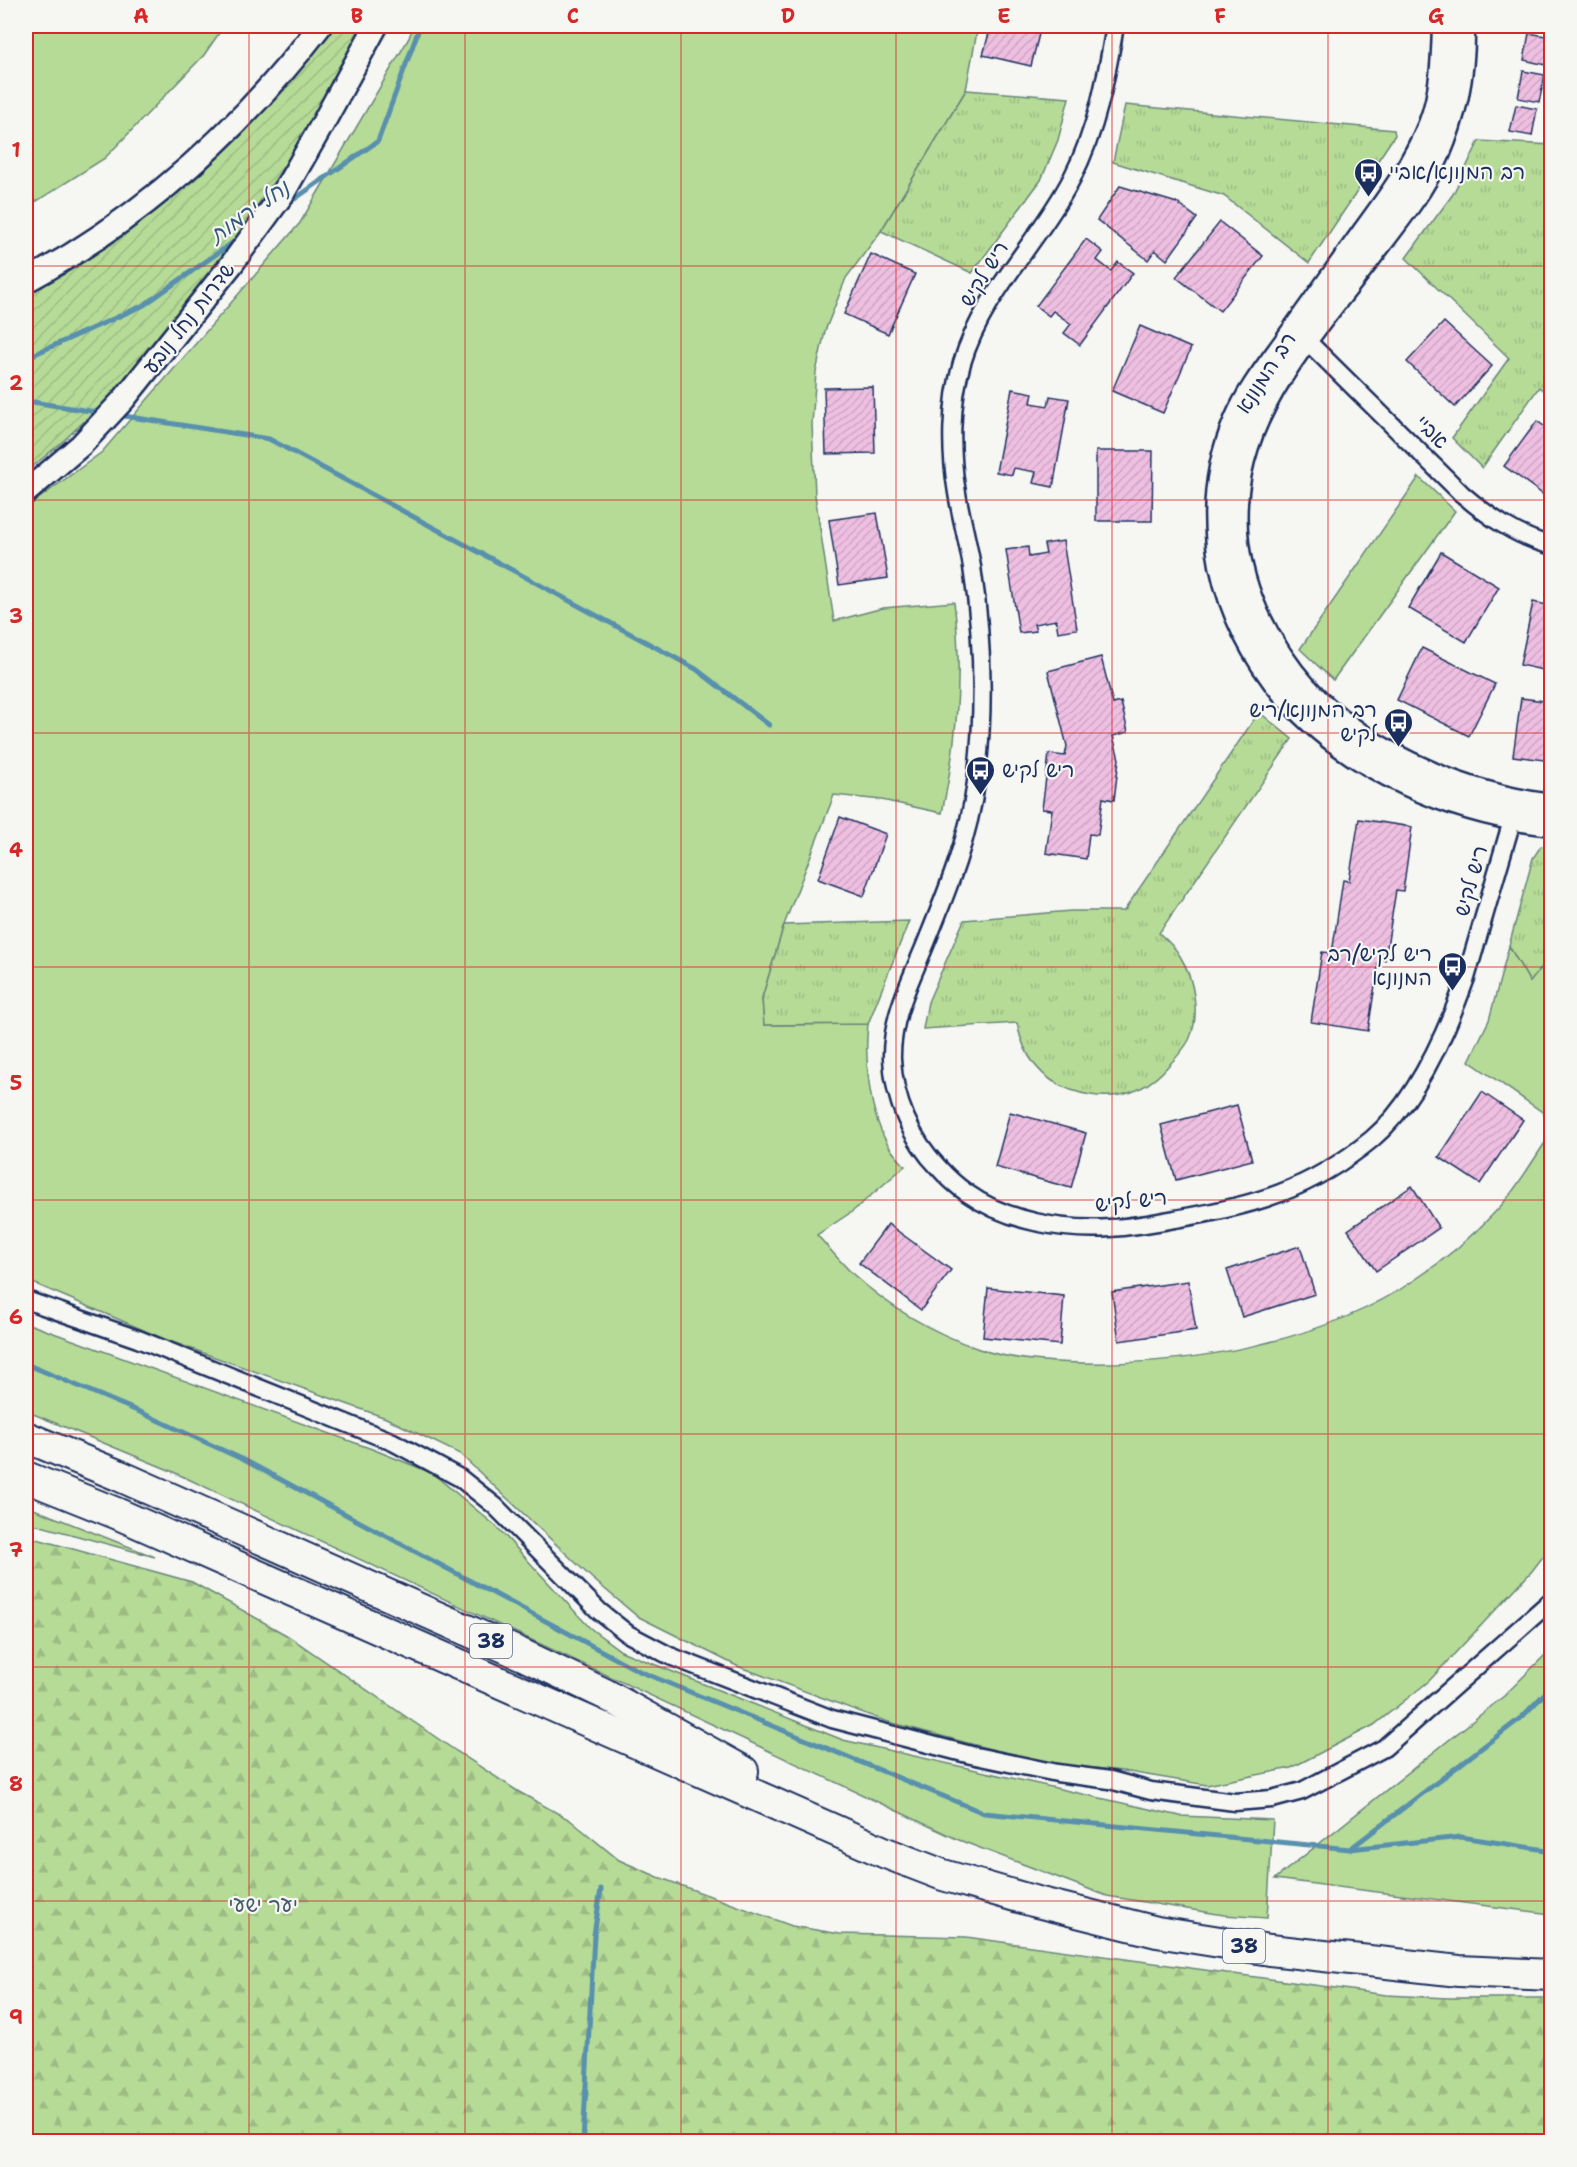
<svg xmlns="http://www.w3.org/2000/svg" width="1577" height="2167" viewBox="0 0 1577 2167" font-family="'Shantell Sans','Playpen Sans Hebrew',sans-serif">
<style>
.grass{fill:#b6db96;stroke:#68857a;stroke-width:1.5}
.forest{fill:url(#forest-firs);stroke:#68857a;stroke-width:1.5}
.park{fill:url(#park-tufts);stroke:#68857a;stroke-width:1.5}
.garden{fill:url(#garden-furrows);stroke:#68857a;stroke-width:1.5}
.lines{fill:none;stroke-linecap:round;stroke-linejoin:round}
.stream{stroke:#5990ad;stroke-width:5}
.building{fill:url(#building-hatch);stroke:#1b2f5e;stroke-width:1.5}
.street-casing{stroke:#1b2f5e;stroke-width:21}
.secondary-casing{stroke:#1b2f5e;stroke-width:27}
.highway-casing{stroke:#1b2f5e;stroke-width:34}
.street{stroke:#f6f6f2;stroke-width:16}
.secondary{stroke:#f6f6f2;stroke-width:22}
.highway{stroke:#f6f6f2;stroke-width:30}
.grid{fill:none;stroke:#d62828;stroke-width:1.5;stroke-opacity:0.55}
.labels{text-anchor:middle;stroke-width:4.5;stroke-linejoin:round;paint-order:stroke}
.shield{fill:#f6f6f2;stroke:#5d6b8a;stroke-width:1.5}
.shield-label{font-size:20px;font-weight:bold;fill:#1b2f5e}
.poi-label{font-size:21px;fill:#1b2f5e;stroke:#f6f6f2;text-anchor:start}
.street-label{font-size:21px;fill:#1b2f5e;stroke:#f6f6f2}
.park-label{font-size:21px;fill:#425a6c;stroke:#f6f6f2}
.water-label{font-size:22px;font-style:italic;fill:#35587f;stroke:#f6f6f2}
.neatline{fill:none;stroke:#d62828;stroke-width:2}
.grid-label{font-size:20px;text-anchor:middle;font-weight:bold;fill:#d62828}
</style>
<defs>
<pattern id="forest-firs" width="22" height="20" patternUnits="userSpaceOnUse" patternTransform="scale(1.5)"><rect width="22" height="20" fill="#b6db96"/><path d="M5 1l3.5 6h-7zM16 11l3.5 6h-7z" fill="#9cbc84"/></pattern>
<pattern id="park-tufts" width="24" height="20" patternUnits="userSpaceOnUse" patternTransform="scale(1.5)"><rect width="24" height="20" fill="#b6db96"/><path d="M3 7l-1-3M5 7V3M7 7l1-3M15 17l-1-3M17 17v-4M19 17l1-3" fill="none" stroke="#9cbc84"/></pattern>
<pattern id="garden-furrows" width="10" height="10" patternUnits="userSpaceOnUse" patternTransform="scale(1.5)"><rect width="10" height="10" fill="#b6db96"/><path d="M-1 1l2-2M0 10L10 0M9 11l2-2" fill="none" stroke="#9cbc84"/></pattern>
<pattern id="building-hatch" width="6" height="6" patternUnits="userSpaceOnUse" patternTransform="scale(1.5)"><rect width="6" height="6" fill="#efbfe1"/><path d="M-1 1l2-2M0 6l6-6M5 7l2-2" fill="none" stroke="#cca4c3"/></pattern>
</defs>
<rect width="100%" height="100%" fill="#f6f6f2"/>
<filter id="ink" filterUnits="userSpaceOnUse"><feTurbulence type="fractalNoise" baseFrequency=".0167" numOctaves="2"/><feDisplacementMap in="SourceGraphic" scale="12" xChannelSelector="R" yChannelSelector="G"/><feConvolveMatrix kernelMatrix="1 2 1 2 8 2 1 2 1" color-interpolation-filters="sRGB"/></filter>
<g filter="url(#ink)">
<g class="grass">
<polygon points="26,26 224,26 204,55 105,158 26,208"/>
<path d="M 413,26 L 978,26 L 966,90 L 881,231 L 846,278 L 825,331 L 816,372 L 812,424 L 815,495 L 834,621 L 883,608 L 954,602 C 963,673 957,744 942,813 L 882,800 L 834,795 L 784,925 L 762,998 L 764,1025 L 868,1024 C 864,1061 869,1115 890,1148 C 894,1154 900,1160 905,1166 L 853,1211 L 817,1235 C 830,1249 841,1263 854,1275 C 890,1308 934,1333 979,1349 C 1012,1360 1047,1362 1082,1363 C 1190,1365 1326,1342 1416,1279 C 1446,1259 1474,1235 1499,1208 C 1519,1186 1534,1158 1551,1134 L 1551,1546 L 1532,1571 L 1429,1681 L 1374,1725 L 1291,1768 L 1207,1785 L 1123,1771 L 1043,1763 L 885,1721 L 737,1666 L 637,1616 L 593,1579 L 460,1454 L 386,1418 L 167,1340 L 26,1280 L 26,508 L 102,452 L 300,223 L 409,38 Z"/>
<polygon points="1419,477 1455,511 1333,680 1300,649"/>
<polygon points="1509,946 1530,982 1551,956 1551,1118 1469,1061 1489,1020"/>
<polygon points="26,1323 372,1449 432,1473 497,1527 590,1628 621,1651 843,1740 1180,1816 1273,1820 1267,1918 1224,1915 1107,1896 959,1840 169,1470 26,1411"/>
<polygon points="26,1506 155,1557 26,1522"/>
<polygon points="1551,1649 1551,1914 1275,1879 1504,1696"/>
</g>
<polygon class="forest" points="26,1536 192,1582 288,1636 456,1751 519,1792 570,1820 619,1860 658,1877 792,1926 840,1934 966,1937 1386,1995 1448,1998 1551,1998 1551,2141 26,2141"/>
<g class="park">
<polygon points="966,90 1069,98 1058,140 1041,180 972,273 881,231"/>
<polygon points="1125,105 1394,130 1395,135 1309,263 1224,196 1113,162"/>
<polygon points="1479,141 1552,145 1551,397 1539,387 1482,468 1452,438 1509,358 1406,258 1453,194"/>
<path d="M 1259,712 L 1292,739 L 1159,933 C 1167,940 1175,947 1180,956 C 1194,979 1201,1015 1189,1040 C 1184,1049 1176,1058 1169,1065 C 1142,1097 1109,1103 1071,1090 C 1039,1079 1023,1054 1017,1023 L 923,1029 L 928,1002 L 964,920 L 1071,911 L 1124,911 Z"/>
<polygon points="1541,846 1551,848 1551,956 1530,982 1509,946 1533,858"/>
<polygon points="909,921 868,1024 764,1025 762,998 784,925"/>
</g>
<polygon class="garden" points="333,26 365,26 301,141 226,252 172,322 110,397 61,443 26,472 26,290 214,158 318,48"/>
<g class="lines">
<g class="stream">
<polyline points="286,205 378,141 420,26"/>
<polyline points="26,358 144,305 239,238"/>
<polyline points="26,401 103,413"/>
<polyline points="118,415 269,439 696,669 769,725"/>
<polyline points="26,1364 142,1413 244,1460 639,1671 984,1813 1350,1849 1461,1837 1552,1851"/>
<polyline points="1350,1849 1522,1717 1552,1686"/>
<polyline points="583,2142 594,1935 601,1889"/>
</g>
</g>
<g class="building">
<polygon points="991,26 1041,26 1031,66 983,55"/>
<polygon points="1529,33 1551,37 1546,65 1524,60"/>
<polygon points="1523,71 1545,75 1539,102 1518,98"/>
<polygon points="1516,105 1537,109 1532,136 1510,132"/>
<polygon points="1120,186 1177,203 1197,218 1167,260 1155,250 1148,260 1097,220"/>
<polygon points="1220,222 1263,256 1220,311 1176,277"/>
<polygon points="1086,239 1103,252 1097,260 1111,271 1118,262 1133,273 1080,345 1064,333 1071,324 1053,311 1049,316 1036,306"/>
<polygon points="871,254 915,274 888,334 844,314"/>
<polygon points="1444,322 1492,366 1455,407 1407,362"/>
<polygon points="1140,326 1191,348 1163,413 1112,391"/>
<polygon points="873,387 875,453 826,454 824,388"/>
<polygon points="1012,389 1033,393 1031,403 1048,406 1050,396 1069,399 1053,487 1033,483 1036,472 1014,468 1012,475 996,472"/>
<polygon points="1537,421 1552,432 1552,449 1547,455 1552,458 1552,501 1504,466"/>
<polygon points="1096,451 1153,451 1152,521 1096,521"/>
<polygon points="877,513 888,578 839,585 829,520"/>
<polygon points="1063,541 1077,629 1058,632 1056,620 1034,624 1036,631 1019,633 1006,550 1028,547 1029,557 1046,554 1044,544"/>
<polygon points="1441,552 1499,587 1466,642 1408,608"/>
<polygon points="1533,602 1552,606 1552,672 1520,665"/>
<polygon points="1422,648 1495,684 1469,736 1397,700"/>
<polygon points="1101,657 1113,704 1121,702 1128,732 1113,736 1119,759 1114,800 1103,798 1098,835 1089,834 1086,859 1046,853 1052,810 1042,809 1049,754 1065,756 1067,746 1048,671"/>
<polygon points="1521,698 1552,702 1552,761 1513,756"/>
<polygon points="840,817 886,834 864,896 818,879"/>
<polygon points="1359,819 1412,827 1403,891 1396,890 1385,960 1379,959 1368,1031 1311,1022 1322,952 1332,953 1343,880 1349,881"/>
<polygon points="1482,1092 1523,1120 1480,1184 1439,1157"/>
<polygon points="1237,1105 1252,1160 1176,1180 1161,1125"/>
<polygon points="1010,1112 1086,1133 1071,1188 995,1167"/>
<polygon points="1412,1186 1439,1228 1376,1271 1348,1230"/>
<polygon points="888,1224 951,1270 921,1310 859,1263"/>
<polygon points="1300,1246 1315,1294 1242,1317 1227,1270"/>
<polygon points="1188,1281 1196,1330 1119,1341 1112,1292"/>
<polygon points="988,1288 1064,1296 1060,1345 983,1337"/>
</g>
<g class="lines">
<defs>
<g id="street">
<path d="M 1115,26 C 1106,79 1097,129 1072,178 C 1039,242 983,293 962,363 C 950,404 950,452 957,493 C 961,518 968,542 972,567 C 983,638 985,710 976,782 C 969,838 947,891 926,943 C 911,980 891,1017 892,1059 C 894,1100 911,1139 939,1168 C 947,1177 957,1186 967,1193 C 1006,1221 1063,1231 1110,1228 C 1132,1227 1154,1223 1175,1219 C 1253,1206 1310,1190 1372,1139 C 1416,1102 1447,1031 1466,978 L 1516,807"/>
<path d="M 1298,332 L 1462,494 C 1489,517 1516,536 1552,546"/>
<polyline points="26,1300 138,1339 393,1442 460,1478 495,1506 599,1611 628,1634 670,1656 832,1719 971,1755 1057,1773 1110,1780 1151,1791 1235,1802 1272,1799 1302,1791 1384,1748 1552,1600"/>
</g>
<g id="secondary">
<path d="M 1444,26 C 1443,58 1442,94 1430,124 C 1414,164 1389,198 1364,232 C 1338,268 1313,304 1287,340 C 1269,365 1248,391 1236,420 C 1216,466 1212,516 1221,565 C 1231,613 1254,658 1286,696 C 1351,770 1454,814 1552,824"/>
<path d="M 1463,26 C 1464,70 1456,114 1438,155 C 1421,193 1394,225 1369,258 C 1334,304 1292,352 1265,404 C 1216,497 1230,591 1293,673 C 1352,749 1458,794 1552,806"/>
<path d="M 26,281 C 141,219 240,130 320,26"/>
<polyline points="26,492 81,445 124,399 231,265 282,195 322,125 376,26"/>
</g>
<g id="highway">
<polyline points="26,1437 120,1476 523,1655 605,1694 743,1771"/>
<polyline points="26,1477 116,1513 886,1853 943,1875 1033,1901 1157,1932 1270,1950 1459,1971 1552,1975"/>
</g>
</defs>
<use href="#street" class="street-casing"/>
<use href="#secondary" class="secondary-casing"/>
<use href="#highway" class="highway-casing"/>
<use href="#street" class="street"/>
<use href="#secondary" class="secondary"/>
<use href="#highway" class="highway"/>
</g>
</g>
<path class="grid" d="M 249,26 L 249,2142M 465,26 L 465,2142M 681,26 L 681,2142M 896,26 L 896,2142M 1112,26 L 1112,2142M 1328,26 L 1328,2142M 26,266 L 1552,266M 26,500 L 1552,500M 26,733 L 1552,733M 26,967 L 1552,967M 26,1200 L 1552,1200M 26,1434 L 1552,1434M 26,1667 L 1552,1667M 26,1901 L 1552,1901"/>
<defs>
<symbol id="bus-pin" viewBox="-11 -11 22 30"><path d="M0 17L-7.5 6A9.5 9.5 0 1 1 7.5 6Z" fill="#1b2f5e" stroke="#f6f6f2"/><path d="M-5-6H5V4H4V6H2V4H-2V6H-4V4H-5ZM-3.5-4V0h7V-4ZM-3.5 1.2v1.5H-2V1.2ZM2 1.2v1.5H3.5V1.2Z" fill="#fff"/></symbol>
</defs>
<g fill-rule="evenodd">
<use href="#bus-pin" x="1352" y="156" width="33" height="45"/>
<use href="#bus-pin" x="1382" y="706" width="33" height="45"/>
<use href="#bus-pin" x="964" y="754" width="33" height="45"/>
<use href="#bus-pin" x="1436" y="950" width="33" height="45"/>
</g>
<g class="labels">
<g class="shield">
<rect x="470" y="1624" width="42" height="34" rx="4.5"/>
<rect x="1223" y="1929" width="42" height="34" rx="4.5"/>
</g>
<g class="shield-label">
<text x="491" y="1648">38</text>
<text x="1244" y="1953">38</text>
</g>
<g class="poi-label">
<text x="1389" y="179">רב המנונא/אביי</text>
<text x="1377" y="717" text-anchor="end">רב המנונא/ריש<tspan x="1377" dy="24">לקיש</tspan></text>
<text x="1002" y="777">ריש לקיש</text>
<text x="1432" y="961" text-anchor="end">ריש לקיש/רב<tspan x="1432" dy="24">המנונא</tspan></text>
</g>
<g class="street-label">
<text transform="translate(984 274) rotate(-58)" y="7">ריש לקיש</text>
<text transform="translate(189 318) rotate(-52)" y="7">שדרות נחל נובע</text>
<text transform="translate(1266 373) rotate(-57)" y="7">רב המנונא</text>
<text transform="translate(1432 432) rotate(45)" y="7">אביי</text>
<text transform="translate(1471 881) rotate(-74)" y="7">ריש לקיש</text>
<text transform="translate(1131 1201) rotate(-6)" y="7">ריש לקיש</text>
</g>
<g class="park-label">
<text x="263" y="1912">יער ישעי</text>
</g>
<g class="water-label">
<text transform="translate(249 211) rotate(-35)" y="8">נחל ירמות</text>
</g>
</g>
<rect width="1577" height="2167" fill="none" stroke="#f6f6f2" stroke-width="66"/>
<rect x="33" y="33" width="1511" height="2101" class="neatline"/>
<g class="grid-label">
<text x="141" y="23">A</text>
<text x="357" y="23">B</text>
<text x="573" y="23">C</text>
<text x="788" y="23">D</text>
<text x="1004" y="23">E</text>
<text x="1220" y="23">F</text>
<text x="1436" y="23">G</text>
<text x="16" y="157">1</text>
<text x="16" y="390">2</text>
<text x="16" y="623">3</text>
<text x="16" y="857">4</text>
<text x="16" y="1090">5</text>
<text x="16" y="1324">6</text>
<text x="16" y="1557">7</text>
<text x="16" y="1791">8</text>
<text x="16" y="2024">9</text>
</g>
</svg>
